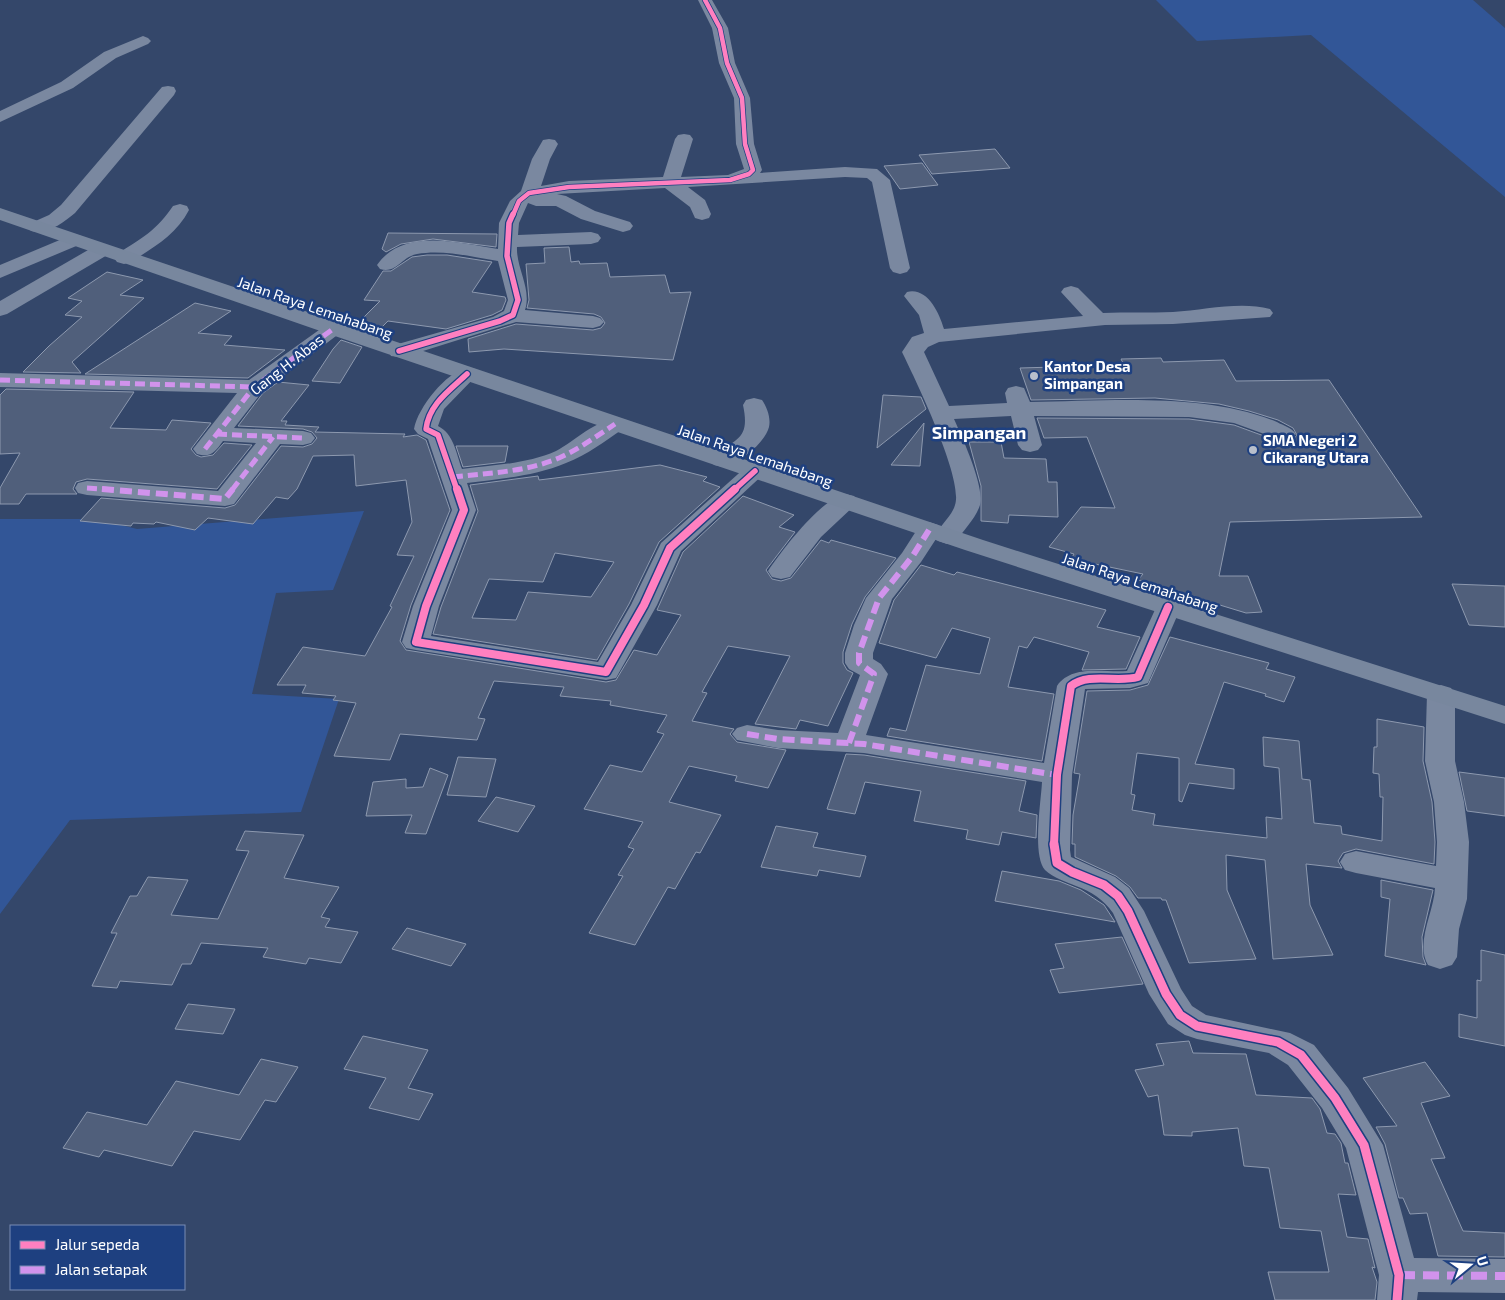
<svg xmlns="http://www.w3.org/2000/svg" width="1505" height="1300" viewBox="0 0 1505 1300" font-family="'Exo 2',sans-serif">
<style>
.green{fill:#325697}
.building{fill:#505f7b;stroke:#8d99af;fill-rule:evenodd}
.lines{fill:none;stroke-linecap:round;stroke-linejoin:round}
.minor{fill:#7a88a0;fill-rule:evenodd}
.major{fill:#78879e;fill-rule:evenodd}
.quiet-far2{stroke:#d193ec;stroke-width:5;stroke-dasharray:10 5;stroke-linecap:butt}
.quiet-far1{stroke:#d193ec;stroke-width:6;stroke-dasharray:12 6;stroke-linecap:butt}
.quiet{stroke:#d193ec;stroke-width:8;stroke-dasharray:16 8;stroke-linecap:butt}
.cycleway-far3-casing{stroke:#1e4080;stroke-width:6}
.cycleway-far2-casing{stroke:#1e4080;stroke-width:8}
.cycleway-far1-casing{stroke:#1e4080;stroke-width:11}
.cycleway-casing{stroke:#1e4080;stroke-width:12}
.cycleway-far3{stroke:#ff80c0;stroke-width:4.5}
.cycleway-far2{stroke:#ff80c0;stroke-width:5.5}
.cycleway-far1{stroke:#ff80c0;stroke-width:8}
.cycleway{stroke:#ff80c0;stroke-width:9}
.poi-dot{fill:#b8bfcb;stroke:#1e4080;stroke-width:2}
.labels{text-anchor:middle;stroke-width:5;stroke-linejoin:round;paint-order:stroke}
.street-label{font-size:15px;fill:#fff;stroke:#1e4080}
.poi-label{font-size:15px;font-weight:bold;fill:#fff;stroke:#1e4080;text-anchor:start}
.quarter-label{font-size:18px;font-weight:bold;fill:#fff;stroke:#1e4080}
</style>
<rect width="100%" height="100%" fill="#34476a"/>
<g class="green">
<polygon points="1156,0 1473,0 1505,28 1505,197 1311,35 1197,41"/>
<polygon points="364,511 333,590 276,593 252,694 339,699 301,812 70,820 0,914 0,519 97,519 137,529"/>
</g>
<g class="building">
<polygon points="995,149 1010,168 932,174 919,155"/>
<polygon points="922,163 938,185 900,189 884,166"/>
<polygon points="388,233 497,234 496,247 433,239 401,244 386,252 382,249"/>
<polygon points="569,247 571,262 579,261 580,264 607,263 610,277 665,275 670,293 691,292 673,360 504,349 469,352 468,339 516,324 593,330 601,328 605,323 601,317 594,314 527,308 529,300 526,264 545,263 544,248"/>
<polygon points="427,255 447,255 492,262 472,292 505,297 506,300 502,310 492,315 446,329 388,321 381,328 374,327 371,331 355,326 380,301 364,300 383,271 391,271 412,257"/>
<polygon points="107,272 143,280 120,295 144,298 72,362 81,373 23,372 49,346 82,317 65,315 82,301 68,298"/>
<polygon points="195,303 231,311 198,333 232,336 224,345 285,350 248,378 85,374"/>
<polygon points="341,340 362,347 340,383 312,381 333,349"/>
<polygon points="1161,358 1163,362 1224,360 1236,381 1329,380 1422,517 1230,522 1219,576 1248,576 1262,612 1246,613 1138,580 1143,574 1071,559 1074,554 1049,547 1081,507 1115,508 1087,437 1044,438 1037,418 1189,419 1234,425 1283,443 1292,441 1297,435 1293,428 1278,420 1249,411 1219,404 1155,398 1031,400 1020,368 1124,365 1121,359"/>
<polygon points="278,382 309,385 281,421 287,421 285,425 319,427 315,432 405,434 403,437 417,435 426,440 450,510 411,605 400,641 406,650 606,682 616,680 634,650 657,655 681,615 657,610 683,552 743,496 794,515 779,527 795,532 766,570 772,579 781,581 791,578 821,540 829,543 831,540 896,558 865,597 852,624 843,652 843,663 847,670 853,673 828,726 800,720 796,729 755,724 790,656 728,646 702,692 707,693 692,721 734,729 730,734 737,742 786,750 768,788 735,781 737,776 689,766 669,802 721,815 700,853 696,852 675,889 668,887 635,945 589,933 623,876 618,875 634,849 628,847 643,822 584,809 610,765 642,772 664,734 657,732 667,715 610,705 611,701 560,696 564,687 494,681 478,718 485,719 477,740 400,734 390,760 334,756 356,703 333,700 336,696 302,693 306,685 277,685 303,647 365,656 392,607 390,606 414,556 397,555 412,522 406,480 356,486 354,455 313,456 297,489 288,499 276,497 253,524 208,518 195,530 156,522 154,524 133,523 131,526 80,521 101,498 225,508 235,505 281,446 303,447 312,444 317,438 312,432 303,429 238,426 263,393"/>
<polygon points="6,389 134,392 110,428 166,430 172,420 211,423 191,449 196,455 201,457 213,455 224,443 252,445 217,489 87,479 76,482 73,489 77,494 26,494 19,504 0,504 0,488 20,453 0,454 0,395"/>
<polygon points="883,395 921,397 926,409 877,448"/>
<polygon points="924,423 920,466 891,465"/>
<polygon points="969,442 1001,442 1004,458 1046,459 1048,482 1057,482 1058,517 1009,515 1008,523 981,521 981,486"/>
<polygon points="456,446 508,446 505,462 463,467"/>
<path d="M 660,465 L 707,477 L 703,481 L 720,487 L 659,542 L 629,604 L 597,660 L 433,634 L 441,607 L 478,511 L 470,485 L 538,476 L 539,480 ZM 555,553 L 614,562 L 591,597 L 528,592 L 516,620 L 472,618 L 489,579 L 543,582 Z"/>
<polygon points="921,565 954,575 957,572 1106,610 1097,627 1140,637 1126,669 1082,670 1089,652 1034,637 1027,648 1019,646 1008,687 1054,694 1042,761 887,736 890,728 906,731 926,665 980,674 990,638 952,628 936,658 879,643 894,600"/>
<polygon points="1452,584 1505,586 1505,627 1469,625"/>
<polygon points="1170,637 1269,663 1266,669 1295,677 1284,702 1265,696 1266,694 1224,682 1195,764 1234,769 1234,789 1189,783 1182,802 1179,801 1179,758 1137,753 1131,794 1135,795 1132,810 1155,814 1153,825 1267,838 1266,817 1282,819 1279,768 1264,766 1263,737 1299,741 1302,779 1310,780 1314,823 1341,826 1342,834 1382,841 1383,797 1380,797 1379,774 1373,773 1374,747 1377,747 1377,719 1424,727 1423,761 1432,802 1435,842 1434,864 1356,849 1343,853 1338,861 1342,868 1306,864 1310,905 1333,955 1273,959 1265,860 1226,855 1227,890 1256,959 1189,963 1166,900 1162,900 1161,898 1138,898 1130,887 1116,876 1075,857 1075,844 1072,844 1073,815 1080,774 1074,773 1087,691 1130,690 1148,685"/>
<polygon points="846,754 864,755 1026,781 1019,811 1037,815 1036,838 1002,832 999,845 966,839 968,830 914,821 921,791 865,782 855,814 827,809"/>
<polygon points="458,757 496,759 486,797 447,795"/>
<polygon points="430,768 448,775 426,834 405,833 412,815 366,816 373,782 406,779 406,788 423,787"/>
<polygon points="1459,772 1505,778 1505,816 1467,811"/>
<polygon points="496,797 535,806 518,832 478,821"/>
<polygon points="776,826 818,833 813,847 866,856 860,877 819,870 817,876 761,867"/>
<polygon points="245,831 304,835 284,878 339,887 321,917 330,919 325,927 358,932 341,963 309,958 306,964 263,957 268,948 201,943 191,964 182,964 172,985 120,981 117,988 92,986 117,933 111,933 130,896 137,896 148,877 188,880 171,915 218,919 249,851 236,850"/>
<polygon points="1002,871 1059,881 1081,890 1104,905 1115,922 995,901"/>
<polygon points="1381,880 1433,890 1422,937 1423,957 1426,965 1385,956 1390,899 1381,897"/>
<polygon points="407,928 466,944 451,966 392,949"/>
<polygon points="1122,937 1143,984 1059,993 1050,970 1064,968 1055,944"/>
<polygon points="1481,950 1505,955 1505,1046 1459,1037 1459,1014 1477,1018 1477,980 1481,981"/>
<polygon points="188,1004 235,1009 223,1034 175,1029"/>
<polygon points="363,1036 428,1050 408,1088 433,1094 419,1120 369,1108 386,1078 344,1069"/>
<polygon points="1189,1041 1193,1053 1246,1054 1256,1095 1312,1098 1320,1109 1327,1133 1335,1134 1341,1143 1345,1163 1348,1163 1356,1195 1338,1194 1347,1237 1368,1239 1375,1268 1372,1267 1377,1282 1375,1300 1275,1300 1268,1272 1329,1272 1321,1231 1280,1228 1269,1168 1244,1166 1238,1128 1192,1132 1192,1136 1164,1135 1158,1095 1148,1097 1135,1070 1164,1065 1156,1044"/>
<polygon points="261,1059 298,1067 276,1102 265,1100 240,1140 194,1131 172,1166 104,1150 99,1157 63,1148 87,1112 147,1125 176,1081 239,1095"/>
<polygon points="1425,1062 1450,1096 1421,1103 1445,1158 1431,1159 1463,1231 1505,1233 1505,1257 1438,1256 1427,1213 1410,1214 1403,1198 1399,1198 1385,1144 1376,1127 1397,1126 1363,1078"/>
</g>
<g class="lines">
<g class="minor">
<path d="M 698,0 L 712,0 L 728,28 L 735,63 L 750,98 L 754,144 L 762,170 L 760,173 L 845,167 L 877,169 L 890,180 L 910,268 L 907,272 L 900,274 L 893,272 L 890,268 L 872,182 L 867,178 L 845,177 L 688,187 L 705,200 L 711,214 L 709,218 L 702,220 L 695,218 L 690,207 L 665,188 L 557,194 L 566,196 L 595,211 L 630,222 L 633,226 L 630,230 L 623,232 L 581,219 L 556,206 L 536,206 L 528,203 L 519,223 L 518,235 L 591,232 L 598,234 L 601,238 L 598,242 L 591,244 L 517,247 C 516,268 532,289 525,310 L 593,316 L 600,318 L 604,322 L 600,326 L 593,328 L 516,322 L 407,356 L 399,357 L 391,356 L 388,351 L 391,346 L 493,317 L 504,311 L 508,300 L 498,261 C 472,257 443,249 417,254 C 401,257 397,274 380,269 L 377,265 C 403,227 460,243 498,249 L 499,223 L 510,201 L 521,191 L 532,159 L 543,140 L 549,139 L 555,140 L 558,144 L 550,159 L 541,186 L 569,181 L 663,177 L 675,139 L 678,135 L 684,134 L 690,135 L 693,139 L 681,177 L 728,175 L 744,169 L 736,144 L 734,98 L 719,63 L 712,28 Z"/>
<polygon points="143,36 148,38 151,41 148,44 116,58 73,88 0,122 0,111 61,82 104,52"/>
<path d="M 168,86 L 174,87 L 176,91 L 174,95 L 75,213 C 63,223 47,235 31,231 L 28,227 L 31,223 L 49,215 L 61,205 L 162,87 Z"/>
<path d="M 180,204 L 187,206 L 189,210 C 176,235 154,247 131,262 L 124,264 L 117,262 L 114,258 L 117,254 C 141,239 157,230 173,206 Z"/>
<polygon points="74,234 81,236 84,240 81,244 0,278 0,265"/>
<polygon points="102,244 109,246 112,250 109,254 7,314 0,316 0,301 95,246"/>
<path d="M 1071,286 L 1078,288 L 1103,313 C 1126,312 1150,313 1173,312 C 1205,310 1240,301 1270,309 L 1273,313 L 1270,317 L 1173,324 L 1105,325 L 939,342 L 928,347 L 924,352 L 949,406 L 1007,403 L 1005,393 L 1008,388 L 1016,386 L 1024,388 L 1030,402 C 1107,401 1205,392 1277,422 C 1284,426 1291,427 1296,434 L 1292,439 L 1284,441 L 1234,423 L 1189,417 L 1034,416 L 1042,445 L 1038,450 L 1030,452 L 1022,450 L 1018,445 L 1011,416 L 954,419 C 962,437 985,487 980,505 C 976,518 963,531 956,541 L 947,544 L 938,541 L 936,539 L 921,562 L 892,599 L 873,653 L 873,659 L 881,664 L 888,674 L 866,735 L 1044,763 L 1057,686 C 1072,664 1104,673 1127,671 L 1159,601 L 1168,599 L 1177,601 L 1181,607 L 1148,683 L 1130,688 L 1085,689 L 1072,775 L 1070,850 L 1071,857 L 1115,877 L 1129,888 L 1144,911 L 1181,989 L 1192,1006 L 1206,1015 L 1290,1033 L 1314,1045 L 1348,1088 L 1383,1145 L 1414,1258 L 1505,1259 L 1505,1293 L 1418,1292 L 1417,1300 L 1377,1300 L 1379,1275 L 1346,1148 L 1322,1108 L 1288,1065 L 1269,1053 L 1197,1039 L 1185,1035 L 1168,1024 L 1149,994 L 1113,913 C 1103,899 1092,892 1076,886 C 1067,882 1053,878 1045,870 C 1032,855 1041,802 1042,782 L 864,753 L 778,748 L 737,740 L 732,734 L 737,728 L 747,725 L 778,730 L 838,733 L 860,675 L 849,669 L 845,663 L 845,653 L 854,625 L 866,598 L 902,553 L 920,525 L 929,522 L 938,525 L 940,528 C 945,521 953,513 955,505 C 964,479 915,379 902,352 L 912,337 L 924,333 L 919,315 L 904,296 L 907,292 C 927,287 939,312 944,329 L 1083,316 L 1061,292 L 1064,288 Z"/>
<path d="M 333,323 L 340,325 L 344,329 L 340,333 L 262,392 L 234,428 L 303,431 L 311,433 L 315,438 L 311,443 L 303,445 L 280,444 L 234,504 L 225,506 L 87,495 L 78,493 L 75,488 L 78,483 L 87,481 L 218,491 L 256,443 L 223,441 C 215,452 211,458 197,454 L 193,449 L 237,393 L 0,387 L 0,373 L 249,380 L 326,325 Z"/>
<path d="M 467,367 L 475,369 L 478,374 L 444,409 L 438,426 C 454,434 456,453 462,469 C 493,465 527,464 556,451 C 575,441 602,414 623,419 L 627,424 L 623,429 C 605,441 587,455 566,463 C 535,476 500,479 467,483 L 476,510 L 439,606 L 431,636 L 598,662 L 631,605 L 661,543 L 747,466 L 755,464 L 763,466 L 767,471 L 681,551 L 657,605 L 616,678 L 606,680 L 416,650 L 406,648 L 402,642 L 413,606 L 452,510 L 428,439 L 418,434 L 414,429 C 418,407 446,373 467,367 Z"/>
<path d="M 754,398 L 762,400 C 767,407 771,418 769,427 C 765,442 743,460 729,465 C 724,468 719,466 714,465 L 710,460 L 714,455 C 738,438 750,438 743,405 L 746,400 Z"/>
<path d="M 845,494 L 854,496 L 857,501 L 854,506 L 821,537 L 790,577 L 781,579 L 772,577 L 768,571 C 782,550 821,499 845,494 Z"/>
<path d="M 1441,685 L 1451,688 L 1455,694 L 1455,761 L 1464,802 L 1469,842 L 1467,899 L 1459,929 L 1457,957 L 1452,965 L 1440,969 L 1428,965 C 1415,943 1434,912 1435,888 L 1356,873 L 1345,870 L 1340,862 L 1345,854 L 1356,851 L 1436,866 L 1437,842 L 1434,802 L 1425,761 L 1427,694 L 1431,688 Z"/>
</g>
<polygon class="major" points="0,208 983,540 1505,706 1505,724 965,550 326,333 0,220"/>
<g class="quiet-far2">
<polyline points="0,380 254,387"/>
<polyline points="217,434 303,438"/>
<polyline points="205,449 254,387 333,329"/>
<path d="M 453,477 C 488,473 526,472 559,458 C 579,449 597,436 615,424"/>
<polyline points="87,488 117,490"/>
<polyline points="232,490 273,437"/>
</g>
<g class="quiet-far1">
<polyline points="102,489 225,499 233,489"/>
<polyline points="747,734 778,739 864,744 1057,775"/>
<polyline points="849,743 874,674 859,663 859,653 879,598 912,557 929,530"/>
</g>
<polyline class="quiet" points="1399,1275 1505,1276"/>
<defs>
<polyline id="cycleway-far3" points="513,215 519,201 529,193 569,187 730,180 749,174 753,170 745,144 742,98 727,63 720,28 705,0"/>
<g id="cycleway-far2">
<polyline points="399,351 500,321 513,315 518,300 507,256 509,223 513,214"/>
<path d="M 457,490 L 438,435 L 426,429 C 429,404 450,390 467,374"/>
<polyline points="734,490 755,471"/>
</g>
<g id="cycleway-far1">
<polyline points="457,489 464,510 426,606 416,642 606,672 644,605 670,548 735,489"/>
<path d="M 1054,845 L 1057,775 L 1071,686 C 1089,672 1117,683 1138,677 L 1168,607"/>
</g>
<polyline id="cycleway" points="1054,844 1057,863 1072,872 1104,885 1118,896 1128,911 1166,994 1180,1015 1197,1026 1278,1042 1301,1055 1335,1098 1364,1145 1399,1275 1397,1300"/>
</defs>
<use href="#cycleway-far3" class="cycleway-far3-casing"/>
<use href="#cycleway-far2" class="cycleway-far2-casing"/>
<use href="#cycleway-far1" class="cycleway-far1-casing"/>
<use href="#cycleway" class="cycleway-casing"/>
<use href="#cycleway-far3" class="cycleway-far3"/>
<use href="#cycleway-far2" class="cycleway-far2"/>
<use href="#cycleway-far1" class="cycleway-far1"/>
<use href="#cycleway" class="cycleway"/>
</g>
<g class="poi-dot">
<circle cx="1034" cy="376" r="5"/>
<circle cx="1253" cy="450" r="5"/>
</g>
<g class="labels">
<g class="street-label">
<text transform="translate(315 308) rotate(19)" y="5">Jalan Raya Lemahabang</text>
<text transform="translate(287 365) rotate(-38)" y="5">Gang H. Abas</text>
<text transform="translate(755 456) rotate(19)" y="5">Jalan Raya Lemahabang</text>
<text transform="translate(1140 583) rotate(18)" y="5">Jalan Raya Lemahabang</text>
</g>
<g class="poi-label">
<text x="1044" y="372">Kantor Desa<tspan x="1044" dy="17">Simpangan</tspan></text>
<text x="1263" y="446">SMA Negeri 2<tspan x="1263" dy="17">Cikarang Utara</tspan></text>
</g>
<g class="quarter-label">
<text x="979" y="439">Simpangan</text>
</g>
</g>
<rect x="10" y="1225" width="175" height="65" fill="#1e4080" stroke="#788cb3"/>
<rect x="20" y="1241" width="25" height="8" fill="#ff80c0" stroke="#788cb3"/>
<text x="55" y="1250" font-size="15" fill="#ffffff">Jalur sepeda</text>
<rect x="20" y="1266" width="25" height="8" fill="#d193ec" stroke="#788cb3"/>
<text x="55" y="1275" font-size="15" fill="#ffffff">Jalan setapak</text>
<g transform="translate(1470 1265) rotate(72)" stroke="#1e4080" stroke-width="4" paint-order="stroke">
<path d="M0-4L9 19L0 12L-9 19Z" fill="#ffffff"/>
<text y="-8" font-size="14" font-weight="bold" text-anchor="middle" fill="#ffffff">U</text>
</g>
</svg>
